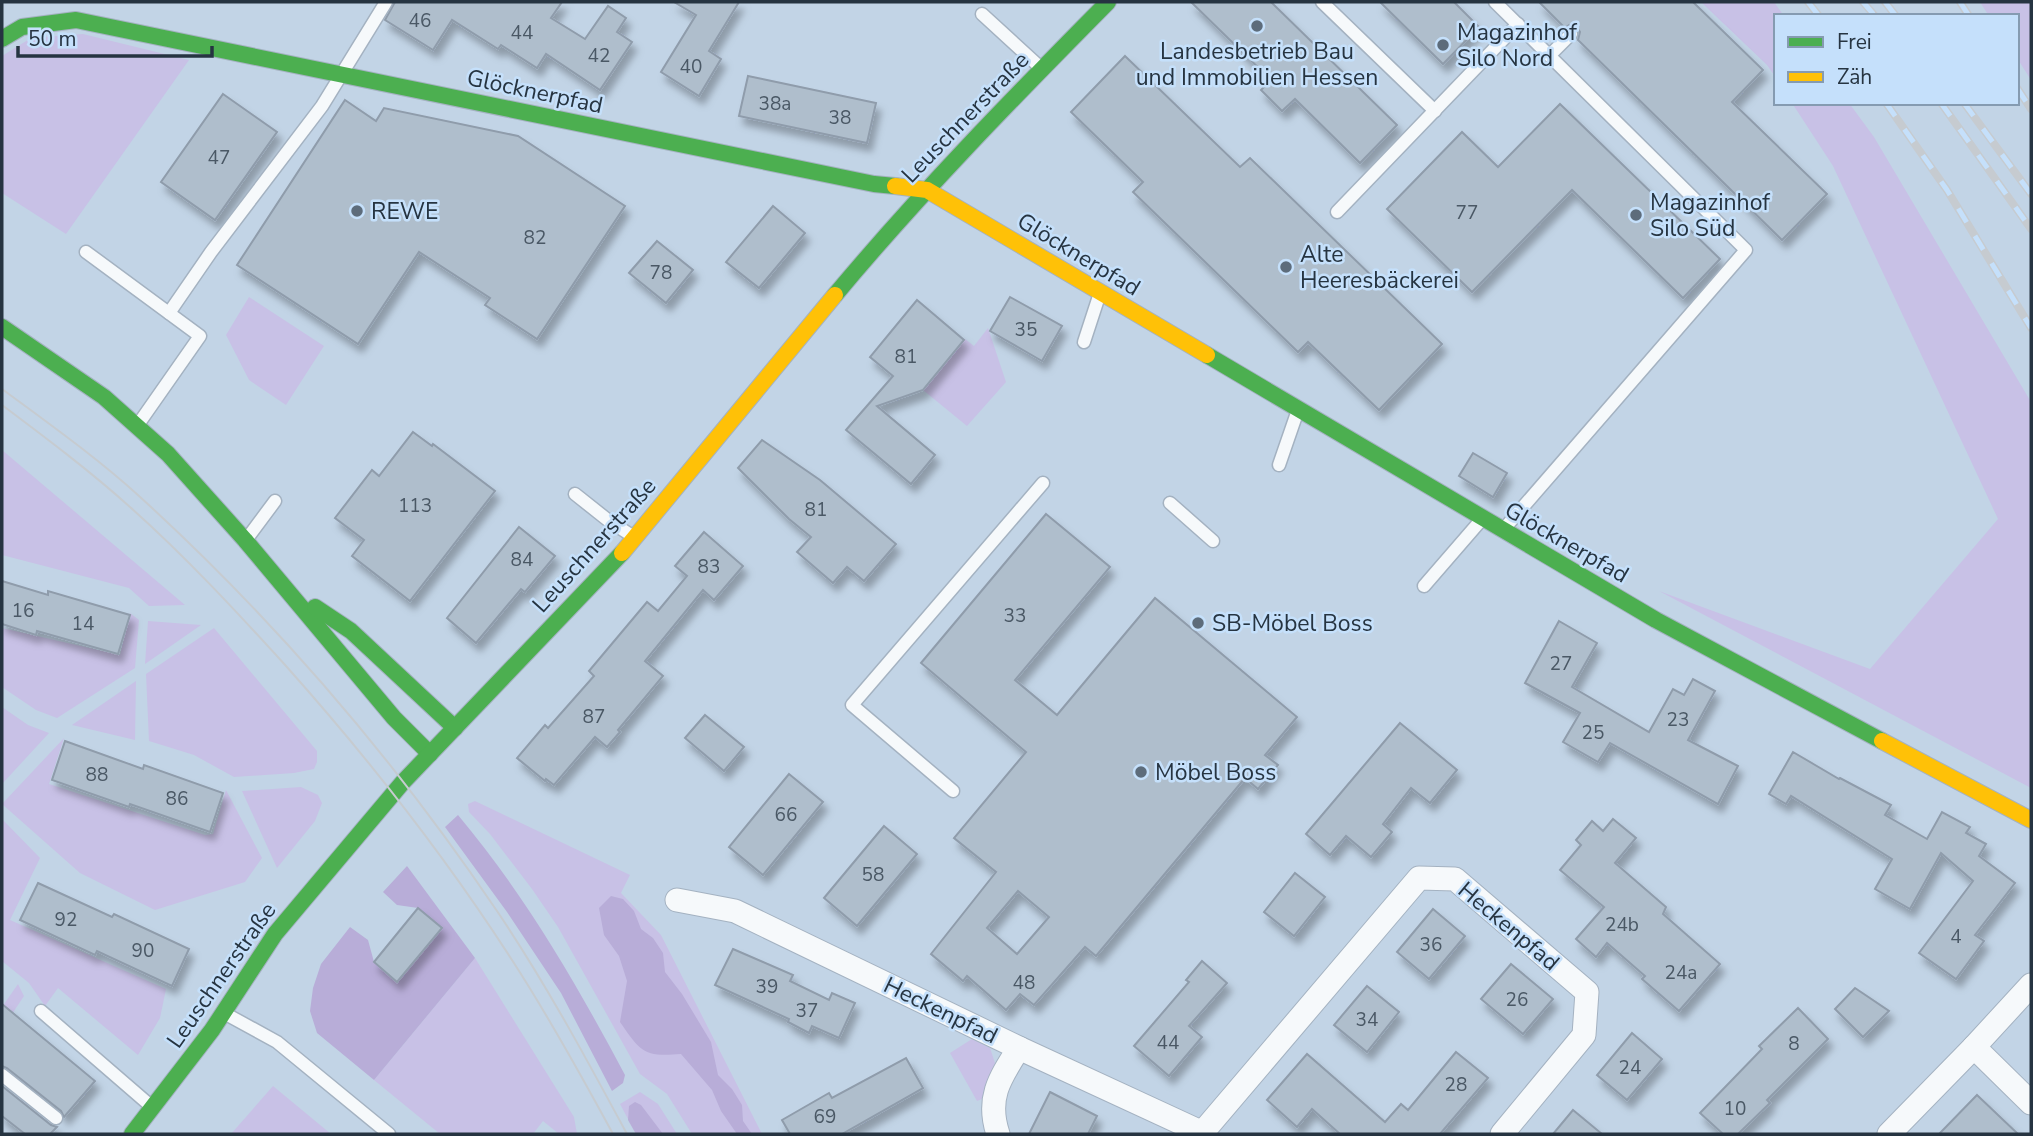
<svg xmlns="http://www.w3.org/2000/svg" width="2033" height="1136" viewBox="0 0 2033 1136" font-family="'Nunito Sans',sans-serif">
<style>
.green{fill:#c8c1e6}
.forest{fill:#b8add8}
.building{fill:#afbecc;stroke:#8f9cab;stroke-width:2;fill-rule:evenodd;filter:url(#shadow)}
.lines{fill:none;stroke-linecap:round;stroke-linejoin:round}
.lane-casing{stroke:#a4b2c1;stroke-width:15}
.street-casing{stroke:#a4b2c1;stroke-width:25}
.fast-casing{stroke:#a4b2c1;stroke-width:18}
.slow-casing{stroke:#a4b2c1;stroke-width:18}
.lane{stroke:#f6f9fb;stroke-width:12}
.street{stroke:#f6f9fb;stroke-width:23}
.fast{stroke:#4caf50;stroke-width:16}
.slow{stroke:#ffc107;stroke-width:16}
.tram{stroke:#c6cbd0;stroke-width:2}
.rail-casing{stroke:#c6cbd0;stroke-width:8}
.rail{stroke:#c5e0fb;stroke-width:5;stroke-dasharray:16;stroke-linecap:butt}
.poi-dot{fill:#5d6c7b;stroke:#c5e0fb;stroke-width:2.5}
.labels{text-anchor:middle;stroke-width:5;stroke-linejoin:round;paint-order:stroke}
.number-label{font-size:19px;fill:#4a5865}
.poi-label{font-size:23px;fill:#263441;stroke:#c5e0fb;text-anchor:start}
.street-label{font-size:23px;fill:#263441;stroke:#c5e0fb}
</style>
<defs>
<filter id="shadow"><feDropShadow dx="4.5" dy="8" stdDeviation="3.5" flood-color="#0004"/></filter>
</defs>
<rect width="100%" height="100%" fill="#c2d4e6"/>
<g class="green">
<polygon points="1701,2 1774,2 1784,16 1776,16 1776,78 1767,65"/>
<polygon points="1980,2 2031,2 2031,80 2017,58 2017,16 1989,16"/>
<polygon points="83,34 189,60 66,234 2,193 2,56 31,38"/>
<polygon points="1792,103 1849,103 1874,137 2031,402 2031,788 1659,591 1870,669 1998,519 1833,166"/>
<polygon points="249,297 324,346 286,405 249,380 226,335"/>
<polygon points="988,328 1006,382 967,426 923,390 965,339 974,346"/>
<polygon points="2,450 185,605 149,606 129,588 2,555"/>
<polygon points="130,613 139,620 135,668 57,718 36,710 2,687 2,628 120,655"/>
<polygon points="148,621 201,625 145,664"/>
<polygon points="214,628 317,751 317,762 314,769 294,773 234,777 194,755 149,741 146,674"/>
<polygon points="136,681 135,740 72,725"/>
<polygon points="2,707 28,725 49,733 2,784"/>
<polygon points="64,738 49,784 205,835 213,834 226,790 262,858 245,882 155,910 80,873 2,804"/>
<polygon points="301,787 318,795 322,803 315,821 277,868 242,791"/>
<polygon points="475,801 630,875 621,893 661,935 762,1134 692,1134 667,1094 640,1074 558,927 532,889 490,834 469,812 468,804"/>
<polygon points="2,819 40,858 10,920 166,989 160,1018 138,1055 58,988 45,1006 29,983 2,961"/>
<polygon points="475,958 574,1117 577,1134 559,1134 543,1121 533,1134 440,1134 374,1080"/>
<polygon points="18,984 24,996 2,1029 2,1007"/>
<polygon points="972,1039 990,1048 995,1063 982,1099 977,1101 950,1053"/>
<polygon points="273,1086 331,1134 231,1134"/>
<polygon points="640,1092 658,1104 677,1134 636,1134 620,1104"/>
</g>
<g class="forest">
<path d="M 458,815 C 525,895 576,983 625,1075 L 623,1083 L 612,1091 L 561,993 L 507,912 L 445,827 Z"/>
<polygon points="407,866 475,958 374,1080 317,1033 310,1011 313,988 321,964 350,927 368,940 374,962 397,982 442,928 418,908 397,905 383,892"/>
<path d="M 611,896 L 623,899 L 634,911 L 641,929 L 653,938 L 663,953 L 665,972 L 682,994 L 711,1042 L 718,1075 L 732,1089 L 742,1105 L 743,1121 L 752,1134 L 737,1134 L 721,1111 L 712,1090 L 681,1054 C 643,1057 641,1052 620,1022 L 627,981 L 619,956 L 604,935 L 599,908 Z"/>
<polygon points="635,1102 641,1105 663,1134 636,1134 628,1120 629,1106"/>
</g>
<g class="building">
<polygon points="395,2 562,2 551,18 585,39 608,6 626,18 617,32 632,42 600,90 546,54 537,68 501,45 498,49 452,20 433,50 385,20"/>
<polygon points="674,2 739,2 709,51 721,59 699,96 661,72 696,15"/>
<polygon points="1191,2 1271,2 1397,125 1360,163 1295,99 1282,111 1261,90 1271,80"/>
<polygon points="1380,2 1454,2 1479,27 1443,64"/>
<polygon points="1539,2 1693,2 1763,70 1732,102 1827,194 1782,240 1578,40 1580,32 1577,27 1569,25 1565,28"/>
<polygon points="1125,56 1240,167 1250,158 1442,344 1379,410 1308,342 1298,352 1133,192 1143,182 1071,112"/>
<polygon points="748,76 876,103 867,143 739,116"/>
<polygon points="223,94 277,132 215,220 161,182"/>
<polygon points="345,100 376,121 384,108 518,136 625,206 537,339 485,305 490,298 419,252 358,344 237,265"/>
<polygon points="1560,104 1720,259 1683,298 1572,190 1472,292 1387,209 1462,132 1498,167"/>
<polygon points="773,206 805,233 759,288 726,262"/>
<polygon points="657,241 693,270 666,303 629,273"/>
<polygon points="1010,297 1062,326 1042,361 990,331"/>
<polygon points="917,300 964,340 923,390 877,406 935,455 911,484 846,430 893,376 870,357"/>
<polygon points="413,432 432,446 433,444 495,491 410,601 352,556 364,540 335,518 372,470 379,476"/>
<polygon points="762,440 820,480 896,544 864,581 847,567 833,583 797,552 811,537 789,519 738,468"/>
<polygon points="1473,453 1507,473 1493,497 1459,476"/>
<path d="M 1046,514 L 1110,567 L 1015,680 L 1057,715 L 1155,598 L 1297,717 L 1265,755 L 1278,765 L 1258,789 L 1245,778 L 1096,956 L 1085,947 L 1034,1005 L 1020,994 L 1006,1010 L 967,976 L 963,981 L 931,954 L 996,872 L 954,838 L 1026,752 L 921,663 ZM 1018,891 L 1049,917 L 1017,954 L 987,928 Z"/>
<polygon points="519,527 555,556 525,592 521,589 476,643 447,618"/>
<polygon points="704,532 743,566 714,600 703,590 645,661 663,676 618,730 620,732 607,747 595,737 554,785 546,779 545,781 517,758 545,725 548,728 594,676 589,671 647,602 658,611 687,576 675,566"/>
<polygon points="2,581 48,595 48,591 130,615 118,654 37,631 36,635 2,624"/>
<polygon points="1559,621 1597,643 1572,687 1649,732 1673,689 1684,695 1693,679 1715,691 1688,740 1738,766 1718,804 1610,743 1598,762 1563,742 1580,713 1525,683"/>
<polygon points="705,715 744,747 724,771 685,738"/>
<polygon points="1400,723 1457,770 1430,803 1411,788 1383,824 1392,832 1371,857 1346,836 1330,855 1306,834"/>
<polygon points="65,741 143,769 144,765 223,793 210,832 130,804 129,807 52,780"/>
<polygon points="1793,752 1839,779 1840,778 1891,805 1885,815 1927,839 1942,812 1970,827 1966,833 1986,844 1979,856 2015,883 1975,935 1984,941 1956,979 1919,953 1973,881 1941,853 1910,909 1875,889 1892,859 1791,796 1786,804 1769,794"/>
<polygon points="789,774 823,802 763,875 729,847"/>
<polygon points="1613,819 1636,838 1615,863 1666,907 1663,914 1720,964 1679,1011 1642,979 1645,976 1607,943 1596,957 1576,939 1604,907 1560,870 1581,845 1576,840 1592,821 1603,831"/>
<polygon points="884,826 917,854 857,926 824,898"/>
<polygon points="1295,873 1325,897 1294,936 1264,912"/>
<polygon points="38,883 112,917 114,914 189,949 172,986 97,951 95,955 20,920"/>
<polygon points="418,908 442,928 397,982 374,962"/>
<polygon points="1433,909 1465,936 1429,979 1397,952"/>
<polygon points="733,949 793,975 790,981 829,1000 832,993 855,1003 839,1038 812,1026 809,1033 788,1022 789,1019 715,985"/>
<polygon points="1202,961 1227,983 1189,1026 1202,1037 1169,1076 1134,1046 1189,982 1186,980"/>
<polygon points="1511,964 1553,999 1523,1034 1481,999"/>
<polygon points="1367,986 1399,1012 1367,1052 1334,1025"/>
<polygon points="1855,988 1889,1011 1863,1037 1835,1009"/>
<polygon points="2,1004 95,1081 64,1117 61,1111 7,1068 2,1066"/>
<polygon points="1798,1008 1828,1039 1767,1100 1770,1103 1738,1134 1723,1134 1700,1113 1762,1049 1759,1046"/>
<polygon points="1632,1033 1662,1059 1627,1100 1597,1075"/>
<polygon points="1456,1052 1488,1078 1440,1134 1340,1134 1312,1109 1297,1127 1267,1100 1307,1054 1385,1122 1401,1104 1408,1110"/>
<polygon points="906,1058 923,1088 842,1134 790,1134 782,1120 829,1093 832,1098"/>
<polygon points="2,1086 51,1125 57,1127 50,1134 25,1134 2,1116"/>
<polygon points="1050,1092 1097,1116 1088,1134 1029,1134"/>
<polygon points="1977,1095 2018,1134 1939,1134"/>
<polygon points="1573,1110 1602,1134 1553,1134"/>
</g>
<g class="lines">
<defs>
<g id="lane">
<polyline points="1322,2 1435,111"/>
<polyline points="1495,2 1746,250 1503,530"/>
<polyline points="982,14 1042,69"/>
<polyline points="1550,55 1571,34"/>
<polyline points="1337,212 1518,24"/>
<polyline points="86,252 200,336 137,426"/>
<polyline points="169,313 211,252 322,106 386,2"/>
<polyline points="1084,342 1100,293"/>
<polyline points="1279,465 1298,410"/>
<polyline points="575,494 609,521 634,537"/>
<polyline points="1170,503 1213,541"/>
<polyline points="246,540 275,501"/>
<polyline points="1424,586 1482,519"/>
<polyline points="953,791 852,705 1043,483"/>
<polyline points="41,1011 152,1107"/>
<polyline points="224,1013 277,1042 389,1134"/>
<polyline points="2,1075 56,1118"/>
</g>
<g id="street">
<polyline points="677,900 735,911 1019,1048 1205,1134"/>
<polyline points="1974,1047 2031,1103"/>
<polyline points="1202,1133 1419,878 1455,879 1587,992 1584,1035 1502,1134"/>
<path d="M 998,1134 C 986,1098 1000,1078 1019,1048"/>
<polyline points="1889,1134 1974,1047 2031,985"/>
</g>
<g id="fast">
<polyline points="2,39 22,27 76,20 874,184 895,186"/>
<path d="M 835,295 C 921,192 1014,97 1108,2"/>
<polyline points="2,327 104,397 168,454 245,540 394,718 430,754"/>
<polyline points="1207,355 1656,620 1882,741"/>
<polyline points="315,607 351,631 455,728"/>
<polyline points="132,1134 212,1030 275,934 403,782 622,553"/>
</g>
<g id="slow">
<polyline points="895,186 927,190 1207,355"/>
<polyline points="622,553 835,295"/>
<polyline points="1882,741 2031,820"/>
</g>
</defs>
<use href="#lane" class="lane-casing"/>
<use href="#street" class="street-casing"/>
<use href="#fast" class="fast-casing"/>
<use href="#slow" class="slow-casing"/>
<use href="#lane" class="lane"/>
<use href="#street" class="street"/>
<use href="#fast" class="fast"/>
<use href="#slow" class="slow"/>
<g class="tram">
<path d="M 2,389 C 48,423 96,457 139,496 C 274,619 395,760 497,911 C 545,982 586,1058 627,1134"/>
<path d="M 2,405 C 46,438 90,471 130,507 C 186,557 236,611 286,666 C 369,759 445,856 512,960 C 549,1017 581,1075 613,1134"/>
</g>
<defs>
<g id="rail">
<polyline points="1808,2 1819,16"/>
<polyline points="1863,2 1875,16"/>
<polyline points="1885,2 1896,16"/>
<polyline points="1960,2 1969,16"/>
<polyline points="2017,88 2031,109"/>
<polyline points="1886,103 1947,190 2031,328"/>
<polyline points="1941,103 2031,229"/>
<polyline points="1964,103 2031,194"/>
</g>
</defs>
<use href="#rail" class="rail-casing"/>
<use href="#rail" class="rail"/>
</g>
<g class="poi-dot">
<circle cx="1257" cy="26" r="7"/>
<circle cx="1443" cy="45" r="7"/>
<circle cx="357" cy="211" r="7"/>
<circle cx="1636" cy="215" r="7"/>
<circle cx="1286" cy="267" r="7"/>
<circle cx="1198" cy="623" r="7"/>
<circle cx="1141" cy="772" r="7"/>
</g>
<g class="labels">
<g class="number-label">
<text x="420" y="27">46</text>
<text x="522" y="39">44</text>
<text x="599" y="62">42</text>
<text x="691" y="73">40</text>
<text x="775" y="110">38a</text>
<text x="840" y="124">38</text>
<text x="219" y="164">47</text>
<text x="1467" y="219">77</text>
<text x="535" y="244">82</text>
<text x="661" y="279">78</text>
<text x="1026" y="336">35</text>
<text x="906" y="363">81</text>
<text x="415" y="512">113</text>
<text x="816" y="516">81</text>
<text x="522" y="566">84</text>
<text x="709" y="573">83</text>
<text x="23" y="617">16</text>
<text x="1015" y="622">33</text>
<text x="83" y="630">14</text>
<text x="1561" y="670">27</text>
<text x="594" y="723">87</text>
<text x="1678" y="726">23</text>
<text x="1593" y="739">25</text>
<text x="97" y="781">88</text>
<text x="177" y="805">86</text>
<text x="786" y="821">66</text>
<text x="873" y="881">58</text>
<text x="66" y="926">92</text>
<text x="1622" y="931">24b</text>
<text x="1956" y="943">4</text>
<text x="1431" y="951">36</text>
<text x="143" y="957">90</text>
<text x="1681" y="979">24a</text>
<text x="1024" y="989">48</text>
<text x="767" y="993">39</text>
<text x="1517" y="1006">26</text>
<text x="807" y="1017">37</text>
<text x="1367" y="1026">34</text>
<text x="1168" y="1049">44</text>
<text x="1794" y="1050">8</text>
<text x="1630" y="1074">24</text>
<text x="1456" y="1091">28</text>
<text x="1735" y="1115">10</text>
<text x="825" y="1123">69</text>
</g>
<g class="poi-label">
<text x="1457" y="40">Magazinhof<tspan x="1457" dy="26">Silo Nord</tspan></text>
<text x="1257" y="59" text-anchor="middle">Landesbetrieb Bau<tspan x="1257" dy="26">und Immobilien Hessen</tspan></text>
<text x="1650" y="210">Magazinhof<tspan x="1650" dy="26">Silo Süd</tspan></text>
<text x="371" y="219">REWE</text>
<text x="1300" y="262">Alte<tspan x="1300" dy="26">Heeresbäckerei</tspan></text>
<text x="1212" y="631">SB-Möbel Boss</text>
<text x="1155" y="780">Möbel Boss</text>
</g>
<g class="street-label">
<text transform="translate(535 91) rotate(12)" y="8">Glöcknerpfad</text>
<text transform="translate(965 117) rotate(-46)" y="8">Leuschnerstraße</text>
<text transform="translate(1079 254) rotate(31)" y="8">Glöcknerpfad</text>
<text transform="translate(1567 542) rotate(30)" y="8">Glöcknerpfad</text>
<text transform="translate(594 545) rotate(-48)" y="8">Leuschnerstraße</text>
<text transform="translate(1509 926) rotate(40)" y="8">Heckenpfad</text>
<text transform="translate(221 975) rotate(-55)" y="8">Leuschnerstraße</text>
<text transform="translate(941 1010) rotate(26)" y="8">Heckenpfad</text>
</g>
</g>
<rect width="2033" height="1136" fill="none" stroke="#263441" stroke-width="7"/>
<rect x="1774" y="14" width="245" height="91" fill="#c5e0fb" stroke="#859bb1" stroke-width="2"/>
<rect x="1788" y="37" width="35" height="10" fill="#4caf50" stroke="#859bb1" stroke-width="2"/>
<text x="1837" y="49" font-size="21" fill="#263441">Frei</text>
<rect x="1788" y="72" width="35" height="10" fill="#ffc107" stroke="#859bb1" stroke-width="2"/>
<text x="1837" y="84" font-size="21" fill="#263441">Zäh</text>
<path d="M18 46v10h194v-10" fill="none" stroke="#263441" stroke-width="3.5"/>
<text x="28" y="46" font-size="21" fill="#263441" stroke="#c5e0fb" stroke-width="5" paint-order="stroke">50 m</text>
</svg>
